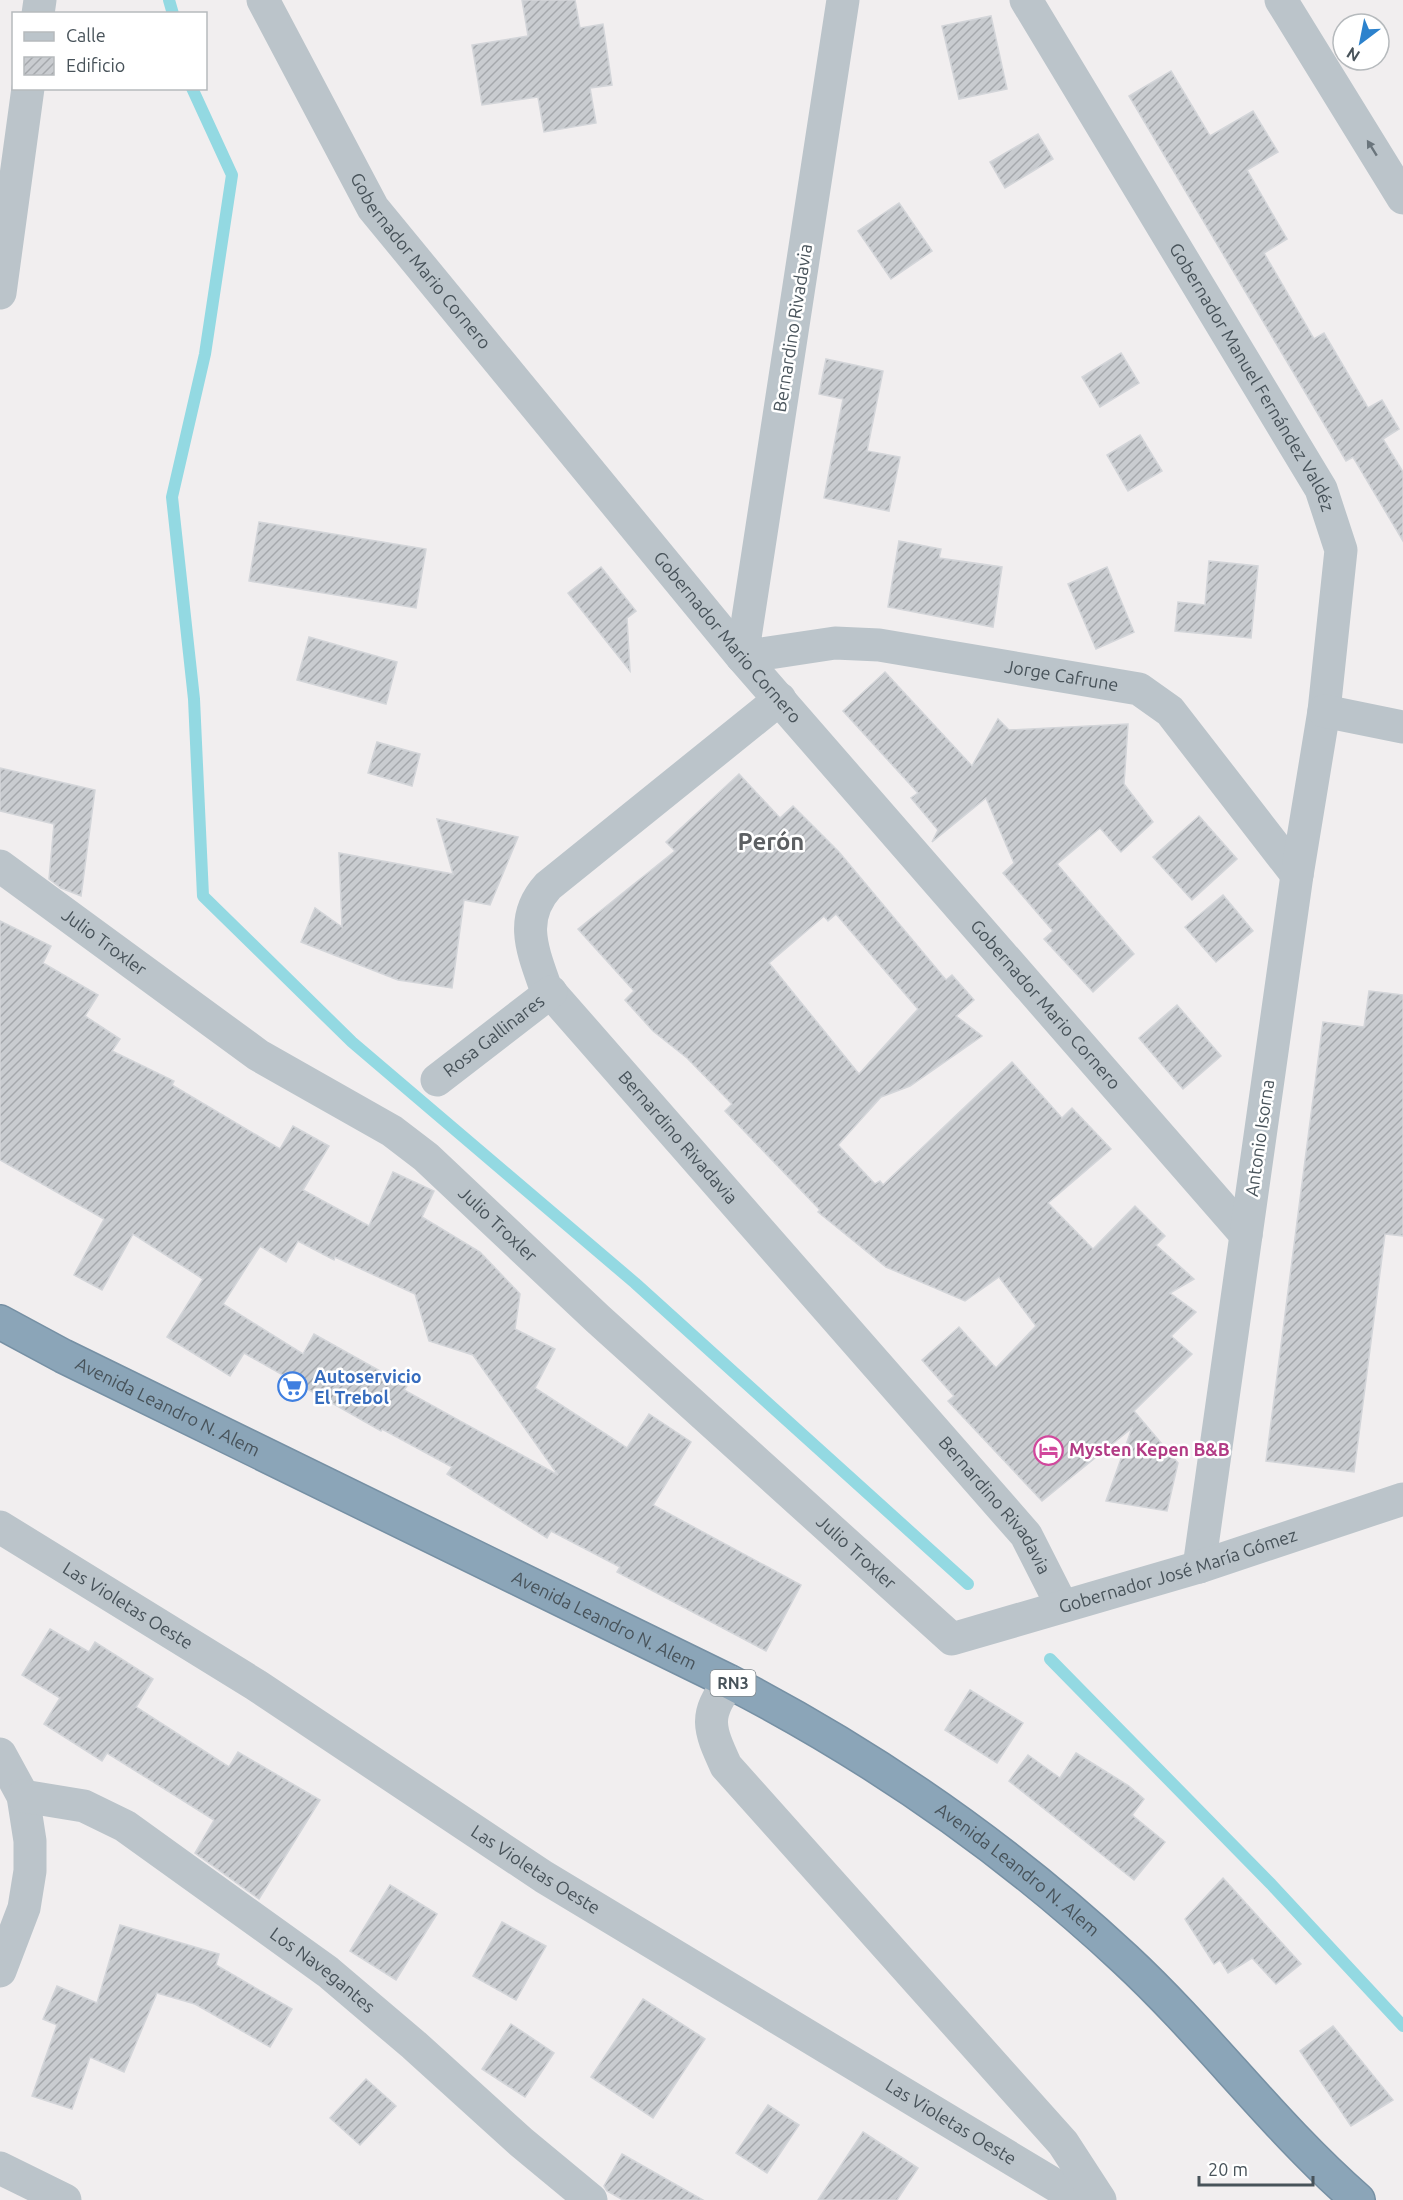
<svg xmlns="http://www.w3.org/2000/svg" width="1403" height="2200" viewBox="0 0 1403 2200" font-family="Ubuntu,sans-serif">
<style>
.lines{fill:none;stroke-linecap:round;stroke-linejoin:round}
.stream{stroke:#93d9e2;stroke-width:12}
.building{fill:url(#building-hatch);stroke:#d3d5d9;stroke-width:1.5;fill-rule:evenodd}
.highway-casing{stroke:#7690a4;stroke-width:36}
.minor{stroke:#bbc4ca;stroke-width:33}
.highway{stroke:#8ba5b8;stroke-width:33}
.oneway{fill:#6a757c}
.labels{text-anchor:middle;stroke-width:5;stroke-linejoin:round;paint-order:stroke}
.shield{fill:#fff;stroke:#7f878c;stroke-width:1.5}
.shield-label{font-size:16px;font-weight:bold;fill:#48535a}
.street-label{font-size:18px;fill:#48535a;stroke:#fff}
.shop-label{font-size:18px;font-weight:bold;fill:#366cbe;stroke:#fff;text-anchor:start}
.hotel-label{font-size:18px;font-weight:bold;fill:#b23c85;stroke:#fff;text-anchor:start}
.district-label{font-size:24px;font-weight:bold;fill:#5c5f62;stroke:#fff}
</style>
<defs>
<pattern id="building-hatch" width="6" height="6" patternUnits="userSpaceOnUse" patternTransform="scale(1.5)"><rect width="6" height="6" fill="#c9ccd0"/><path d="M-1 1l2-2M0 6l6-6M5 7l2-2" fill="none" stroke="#a5a8ac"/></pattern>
</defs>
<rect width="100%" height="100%" fill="#f1eeef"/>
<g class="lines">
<g class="stream">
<polyline points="169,0 173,14"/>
<polyline points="192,88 232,175 205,354 172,497 194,699 203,896 352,1042 635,1283 968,1584"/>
<polyline points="1050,1659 1271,1884 1403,2026"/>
</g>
</g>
<g class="building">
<polygon points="522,0 575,0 580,28 603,24 612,85 590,88 596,123 544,132 538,97 482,105 472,45 528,36"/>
<polygon points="991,16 1007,89 959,99 942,26"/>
<polygon points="1171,71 1210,136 1253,111 1278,152 1247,170 1287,239 1264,253 1314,339 1324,333 1368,408 1382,400 1399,429 1383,439 1403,472 1403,541 1353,457 1346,461 1129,96"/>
<polygon points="1038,134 1053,159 1005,188 990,162"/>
<polygon points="899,203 932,251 891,279 858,231"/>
<polygon points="1121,353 1139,383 1100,407 1082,377"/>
<polygon points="826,359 883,371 867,451 900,457 889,511 824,498 843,399 819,394"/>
<polygon points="1140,435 1162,471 1128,491 1107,455"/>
<polygon points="259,522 426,549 416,608 249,581"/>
<polygon points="899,541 941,549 939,558 1002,567 993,627 888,607"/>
<polygon points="1209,561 1258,566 1251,638 1175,631 1178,602 1205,605"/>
<polygon points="601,567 636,611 627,618 630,671 568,593"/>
<polygon points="1107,567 1134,632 1096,649 1068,584"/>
<polygon points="309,637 397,662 386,704 297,680"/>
<polygon points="885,672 972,766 998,719 1009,730 1128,724 1124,784 1153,822 1121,852 1100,828 1057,864 1134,954 1093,992 1044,939 1053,931 1003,873 1014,863 986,798 932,842 938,830 911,798 918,793 843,711"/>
<polygon points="377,742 420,754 412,786 368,773"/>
<polygon points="0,768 95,790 81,896 61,888 49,879 54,824 0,811"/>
<path d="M 739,774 L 780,818 L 793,806 L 839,852 L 946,980 L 952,975 L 974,1000 L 956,1016 L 982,1036 L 910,1086 L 881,1097 L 838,1145 L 875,1184 L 880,1181 L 883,1185 L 1012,1062 L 1062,1118 L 1072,1108 L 1111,1149 L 1048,1203 L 1093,1249 L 1135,1206 L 1165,1236 L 1156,1245 L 1194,1279 L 1170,1293 L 1196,1312 L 1171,1336 L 1192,1354 L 1134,1411 L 1178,1463 L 1167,1511 L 1106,1501 L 1132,1428 L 1042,1501 L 948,1401 L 954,1396 L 922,1360 L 959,1327 L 996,1368 L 1036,1326 L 999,1277 L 965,1301 L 886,1267 L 818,1212 L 820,1210 L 725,1111 L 732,1104 L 687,1058 L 653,1031 L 625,1000 L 634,991 L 578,929 L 675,851 L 666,842 ZM 836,914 L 918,1009 L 859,1074 L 769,963 L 824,916 L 828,921 Z"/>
<polygon points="1199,816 1237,859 1192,900 1153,857"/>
<polygon points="437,819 518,837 490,905 464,900 452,988 398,980 301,942 315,908 342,927 339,853 453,874"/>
<polygon points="1223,895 1253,931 1216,962 1185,927"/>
<path d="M 0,921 L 51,946 L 43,963 L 98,995 L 85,1016 L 120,1039 L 112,1051 L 174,1081 L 172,1085 L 280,1149 L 293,1126 L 329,1146 L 303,1190 L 369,1226 L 393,1172 L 434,1191 L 422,1217 L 480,1252 L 520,1294 L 515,1329 L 555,1349 L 535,1388 L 627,1448 L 649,1414 L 691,1442 L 653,1505 L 801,1585 L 766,1651 L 617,1572 L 620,1567 L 551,1531 L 547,1538 L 447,1474 L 452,1467 L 382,1429 L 381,1431 L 244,1353 L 230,1376 L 167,1337 L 203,1279 L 133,1234 L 102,1290 L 74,1275 L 104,1219 L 0,1160 ZM 298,1241 L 334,1260 L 335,1257 L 415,1294 L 429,1341 L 473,1355 L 558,1475 L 404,1390 L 407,1386 L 314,1334 L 303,1354 L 223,1304 L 260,1246 L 286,1262 Z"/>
<polygon points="1369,991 1403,995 1403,1236 1385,1234 1354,1472 1266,1461 1323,1022 1364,1027"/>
<polygon points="1177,1005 1221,1056 1183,1089 1139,1038"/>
<polygon points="50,1629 89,1652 95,1642 153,1679 136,1707 229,1767 238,1752 320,1800 259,1899 195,1853 214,1820 107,1753 102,1761 44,1724 60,1698 22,1675"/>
<polygon points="970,1690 1023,1723 997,1763 945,1730"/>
<polygon points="1076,1753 1129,1786 1144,1799 1132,1815 1165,1842 1134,1880 1009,1781 1028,1755 1060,1778"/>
<polygon points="1223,1878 1301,1964 1276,1984 1252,1958 1228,1973 1220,1960 1214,1964 1185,1919"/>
<polygon points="390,1885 437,1914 396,1980 350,1951"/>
<polygon points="502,1922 546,1946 516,2000 473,1976"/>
<polygon points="120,1925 219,1954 216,1965 292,2009 270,2047 195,2004 157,1993 124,2072 90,2057 72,2109 32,2096 57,2025 43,2019 57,1986 97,2003"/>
<polygon points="643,1999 705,2039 653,2118 591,2077"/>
<polygon points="511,2024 554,2053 525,2097 482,2069"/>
<polygon points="1333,2026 1393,2100 1351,2126 1300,2051"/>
<polygon points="366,2079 396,2106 360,2145 330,2118"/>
<polygon points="768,2105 799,2125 767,2173 736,2153"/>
<polygon points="863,2132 918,2168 897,2200 818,2200"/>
<polygon points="622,2154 703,2200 623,2200 607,2191 604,2186"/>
</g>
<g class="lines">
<defs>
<g id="highway">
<path id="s9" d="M 0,1322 L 63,1356 L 730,1682 C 873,1756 1007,1849 1125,1959 C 1207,2035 1274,2127 1358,2200"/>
</g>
</defs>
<use href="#highway" class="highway-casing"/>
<g class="minor">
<path id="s1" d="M 263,0 L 373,208 L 742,657 L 1246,1235"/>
<path id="s2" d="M 843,0 L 742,657 L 835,643 L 879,645 L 1139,689 L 1170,711 L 1297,875"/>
<path id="s3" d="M 1026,0 L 1321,489 L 1341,550 L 1324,711 L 1297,875 L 1199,1567"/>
<polyline points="1281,0 1403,198"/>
<polyline points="38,14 40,0"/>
<polyline points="0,293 28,88"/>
<path id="s4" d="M 780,699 L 548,886 C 519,918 532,949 545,986 L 1026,1535 L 1062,1606"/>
<polyline points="1324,711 1403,727"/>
<path id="s5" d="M 0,866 L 258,1055 L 392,1131 L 426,1157 L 598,1319 L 952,1639 L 1199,1567 L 1403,1499"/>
<path id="s6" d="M 437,1080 L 551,992"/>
<path id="s7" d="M 0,1527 L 256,1685 L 544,1877 L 1080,2200"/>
<path d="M 730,1682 C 703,1715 709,1729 726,1766 L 1063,2143 L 1100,2200"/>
<polyline points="0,1754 23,1796 30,1841 30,1871 24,1908 0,1971"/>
<path id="s8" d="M 23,1796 L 84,1806 L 125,1826 L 328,1972 L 414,2045 L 521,2142 L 591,2200"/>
<polyline points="0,2168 65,2200"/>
</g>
<use href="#highway" class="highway"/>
</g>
<defs><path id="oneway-solid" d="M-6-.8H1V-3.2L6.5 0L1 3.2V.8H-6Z" transform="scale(1.5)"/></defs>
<use class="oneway" href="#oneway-solid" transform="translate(1372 148) rotate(-122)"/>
<defs>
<symbol id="supermarket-ring" viewBox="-11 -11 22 22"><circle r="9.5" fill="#fff" stroke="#3f7fe0" stroke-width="1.5"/><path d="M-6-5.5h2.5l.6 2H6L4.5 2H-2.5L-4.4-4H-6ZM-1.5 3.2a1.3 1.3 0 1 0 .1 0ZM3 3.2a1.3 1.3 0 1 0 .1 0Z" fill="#3f7fe0"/></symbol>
<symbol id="hotel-ring" viewBox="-11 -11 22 22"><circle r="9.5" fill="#fff" stroke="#d1479c" stroke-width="1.5"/><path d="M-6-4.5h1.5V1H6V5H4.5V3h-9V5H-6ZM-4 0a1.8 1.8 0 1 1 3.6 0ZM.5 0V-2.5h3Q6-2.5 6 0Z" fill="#d1479c"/></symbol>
</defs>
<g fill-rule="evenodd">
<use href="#supermarket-ring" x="276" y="1370" width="33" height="33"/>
<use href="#hotel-ring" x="1032" y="1434" width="33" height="33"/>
</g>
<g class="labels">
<rect class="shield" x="710.5" y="1670" width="45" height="26" rx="4.5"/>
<g class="shield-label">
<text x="733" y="1689">RN3</text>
</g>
<g class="street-label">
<text dy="6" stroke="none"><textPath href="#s1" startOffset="306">Gobernador Mario Cornero</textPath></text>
<text transform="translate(793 328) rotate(-81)" y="6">Bernardino Rivadavia</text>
<text dy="6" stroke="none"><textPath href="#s3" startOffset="440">Gobernador Manuel Fernández Valdéz</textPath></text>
<text dy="6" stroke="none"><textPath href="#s1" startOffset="792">Gobernador Mario Cornero</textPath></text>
<text dy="6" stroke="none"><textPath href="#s2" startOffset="988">Jorge Cafrune</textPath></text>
<text dy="6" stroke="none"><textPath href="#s5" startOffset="129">Julio Troxler</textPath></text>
<text dy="6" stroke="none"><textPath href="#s1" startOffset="1278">Gobernador Mario Cornero</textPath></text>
<text dy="6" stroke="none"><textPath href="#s6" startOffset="72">Rosa Gallinares</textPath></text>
<text dy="6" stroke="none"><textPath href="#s4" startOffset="606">Bernardino Rivadavia</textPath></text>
<text transform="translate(1260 1138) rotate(-82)" y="6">Antonio Isorna</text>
<text dy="6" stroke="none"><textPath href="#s5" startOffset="615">Julio Troxler</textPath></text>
<text dy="6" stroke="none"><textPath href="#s9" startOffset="188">Avenida Leandro N. Alem</textPath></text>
<text dy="6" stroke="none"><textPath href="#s4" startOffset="1092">Bernardino Rivadavia</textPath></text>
<text dy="6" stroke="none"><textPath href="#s5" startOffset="1101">Julio Troxler</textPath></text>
<text dy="6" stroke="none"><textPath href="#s5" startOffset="1466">Gobernador José María Gómez</textPath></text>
<text dy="6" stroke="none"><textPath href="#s7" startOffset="150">Las Violetas Oeste</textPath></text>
<text dy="6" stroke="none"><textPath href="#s9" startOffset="674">Avenida Leandro N. Alem</textPath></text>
<text dy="6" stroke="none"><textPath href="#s7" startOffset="636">Las Violetas Oeste</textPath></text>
<text dy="6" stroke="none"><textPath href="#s9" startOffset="1158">Avenida Leandro N. Alem</textPath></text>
<text dy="6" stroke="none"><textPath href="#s8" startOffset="352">Los Navegantes</textPath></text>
<text dy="6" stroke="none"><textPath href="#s7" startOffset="1122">Las Violetas Oeste</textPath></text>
</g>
<g class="shop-label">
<text x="314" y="1383">Autoservicio<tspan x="314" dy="21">El Trebol</tspan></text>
</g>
<g class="hotel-label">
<text x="1069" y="1456">Mysten Kepen B&amp;B</text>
</g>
<g class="district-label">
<text x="771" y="850">Perón</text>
</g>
</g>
<rect x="12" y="12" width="195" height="78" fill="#ffffff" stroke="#b6babd" stroke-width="1.5"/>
<rect x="24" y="32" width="30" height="9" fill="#bbc4ca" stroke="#b6babd" stroke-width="1.5"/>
<text x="66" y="42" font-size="18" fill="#48535a">Calle</text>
<rect x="24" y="57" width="30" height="18" fill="url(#building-hatch)" stroke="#b6babd" stroke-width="1.5"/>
<text x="66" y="72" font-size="18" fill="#48535a">Edificio</text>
<g transform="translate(1361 42) rotate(212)"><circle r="28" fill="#ffffff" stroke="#b6babd" stroke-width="1.5"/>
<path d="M0-4.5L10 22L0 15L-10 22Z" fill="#2c82cd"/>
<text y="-9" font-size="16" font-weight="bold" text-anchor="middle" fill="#48535a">N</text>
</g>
<path d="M1199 2176v9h114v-9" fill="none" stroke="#48535a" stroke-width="3"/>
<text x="1208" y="2176" font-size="18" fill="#48535a" stroke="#ffffff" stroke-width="4.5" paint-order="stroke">20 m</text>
</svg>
